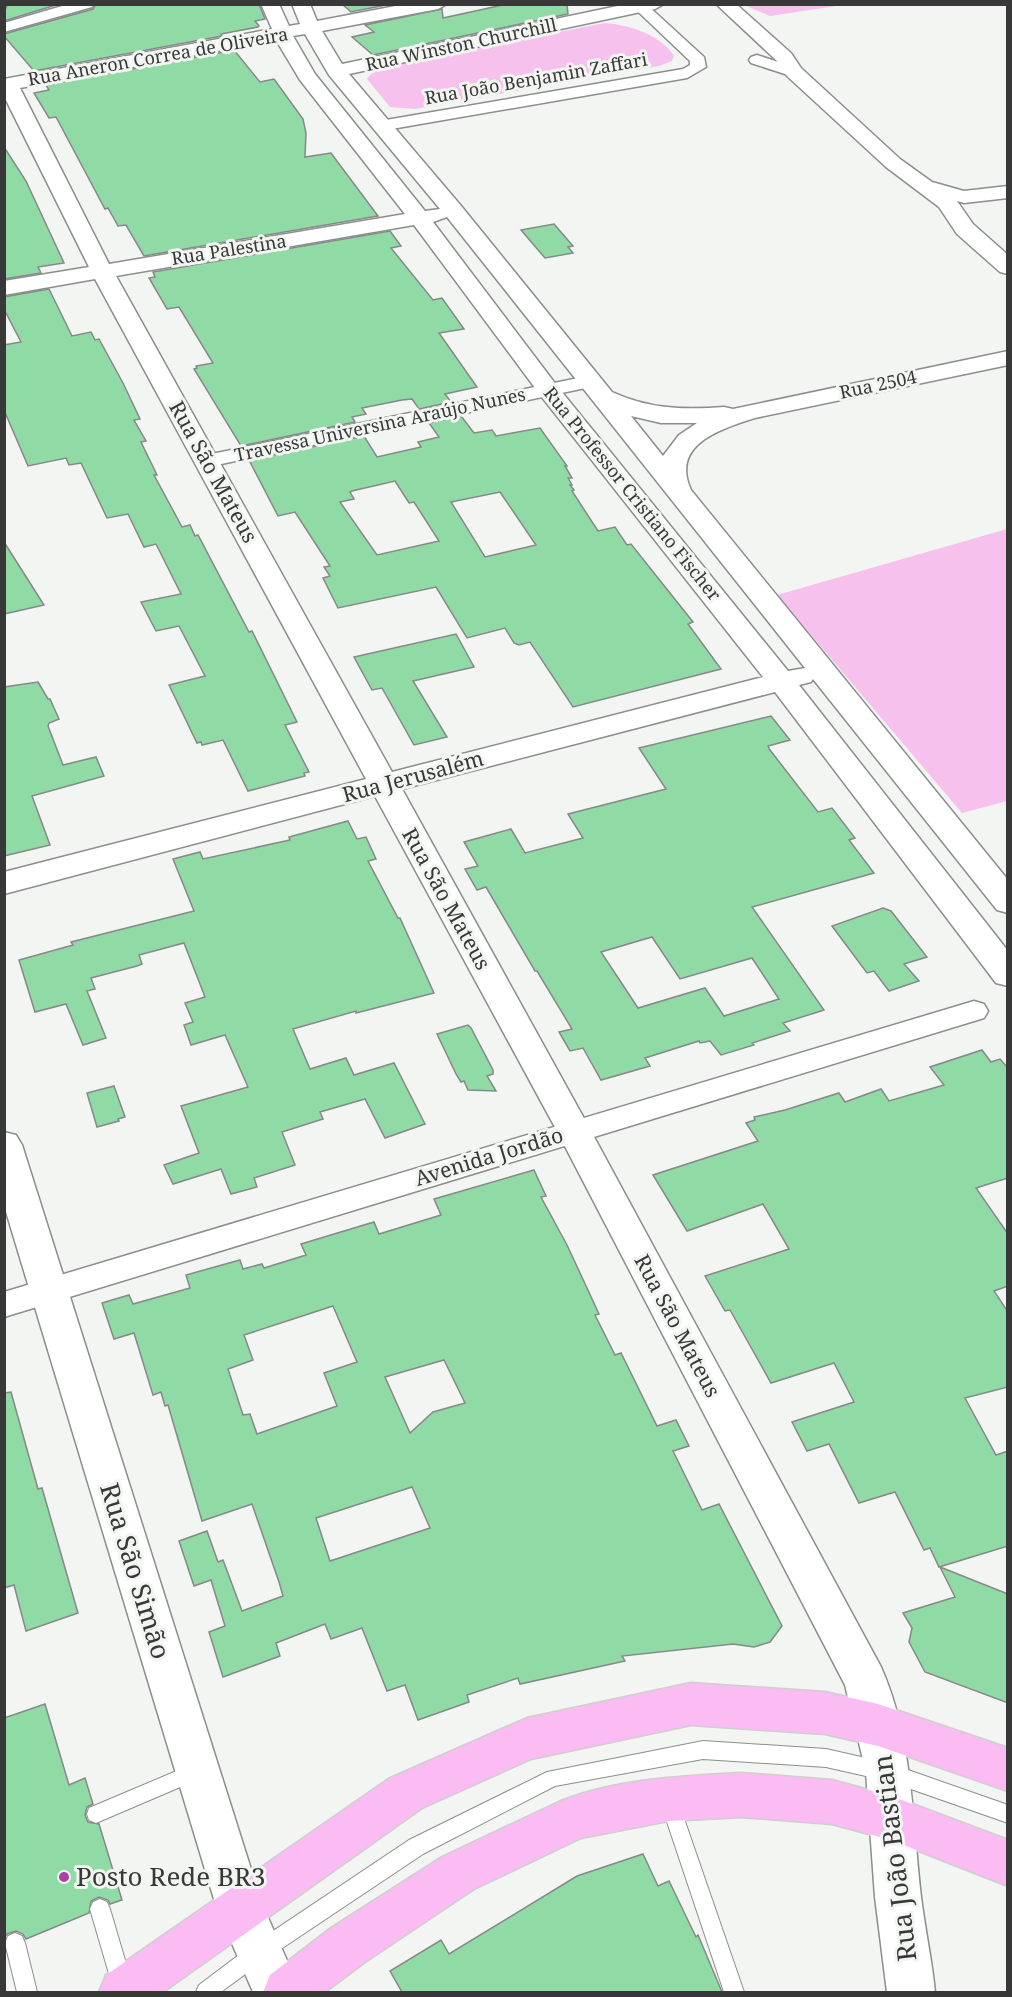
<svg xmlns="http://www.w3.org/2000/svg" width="1012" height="1997" viewBox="0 0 1012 1997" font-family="'Noto Serif',serif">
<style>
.green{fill:#f7c1ee}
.building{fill:#90dba5;stroke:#868987;stroke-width:1.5;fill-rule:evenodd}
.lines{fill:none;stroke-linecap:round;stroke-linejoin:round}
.lane-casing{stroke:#8b8e8c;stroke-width:2}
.street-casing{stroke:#8b8e8c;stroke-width:3}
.secondary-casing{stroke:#8b8e8c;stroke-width:3}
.primary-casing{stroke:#cfcfcf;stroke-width:3}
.lane{fill:#fff;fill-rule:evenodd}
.street{fill:#fff;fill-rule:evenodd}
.secondary{fill:#fff;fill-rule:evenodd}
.primary{fill:#fbbbf3;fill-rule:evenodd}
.poi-dot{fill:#ac41a1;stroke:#f2f5f2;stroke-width:2}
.labels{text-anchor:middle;stroke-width:6;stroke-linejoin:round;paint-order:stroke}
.far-street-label{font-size:18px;fill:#373837;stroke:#f2f5f2}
.street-label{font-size:21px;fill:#373837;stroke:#f2f5f2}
.near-street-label{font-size:26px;fill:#373837;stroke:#f2f5f2}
.near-poi-label{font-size:26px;fill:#373837;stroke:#f2f5f2;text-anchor:start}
</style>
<rect width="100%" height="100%" fill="#f2f5f2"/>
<g class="green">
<polygon points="744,5 744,4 843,5 770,16"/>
<path d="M 605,23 C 629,25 660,34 674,56 L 672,61 L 659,66 L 415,109 L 390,107 L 367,79 L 374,70 L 394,64 Z"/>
<polygon points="1007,529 1007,801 962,813 777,595"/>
</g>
<g class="building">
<polygon points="8,4 59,4 4,21 4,12"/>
<polygon points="96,4 259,4 265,19 255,21 259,26 258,27 221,34 222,36 34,71 4,36 4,34 93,9"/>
<polygon points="342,4 391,4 351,12"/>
<polygon points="507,4 567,4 568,14 373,55 352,37 374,32 365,25 442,9 443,18"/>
<polygon points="234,50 260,82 274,79 303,119 306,133 305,157 331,153 378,216 144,256 126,225 118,226 108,208 105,209 56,117 49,118 34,93 49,90 46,85"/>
<polygon points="4,147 26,181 64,263 38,267 41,273 4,279"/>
<polygon points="554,224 573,246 568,247 573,253 545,258 521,230"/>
<polygon points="390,231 401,246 391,248 433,300 442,298 464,329 439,333 477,387 445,394 451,402 419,409 412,399 402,400 362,408 366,414 352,417 355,422 241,446 194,369 197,368 196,366 213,363 179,307 167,309 149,278 155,277 153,272"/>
<polygon points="49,289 72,336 91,332 95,340 99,339 123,383 140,419 134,420 146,441 141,442 157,475 154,475 182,527 190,525 195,536 198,535 249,632 252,631 297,722 285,725 309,772 304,773 305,776 248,791 223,740 202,745 201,742 197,743 169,685 205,676 179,626 156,631 141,602 181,594 156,544 144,547 128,514 107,518 81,463 69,465 66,458 28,466 4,410 4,345 21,342 4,309 4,297"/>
<path d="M 461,416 L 474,433 L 492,430 L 496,436 L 540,428 L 567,466 L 565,466 L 572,478 L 568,478 L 572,485 L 570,485 L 574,490 L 572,491 L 598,531 L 615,527 L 627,545 L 631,544 L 693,622 L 688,624 L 721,669 L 573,707 L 530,642 L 519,645 L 514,643 L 505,628 L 467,638 L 436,587 L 338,608 L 323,578 L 330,576 L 324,567 L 330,566 L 295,512 L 278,516 L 249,460 L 364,436 L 377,457 L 421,447 L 418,442 L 439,437 L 429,423 ZM 395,481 L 409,503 L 414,502 L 439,541 L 377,555 L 340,502 L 354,499 L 350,492 L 352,491 ZM 500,492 L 536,545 L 485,557 L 451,502 Z"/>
<polygon points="4,542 44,605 4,614"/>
<polygon points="456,634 474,667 413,681 447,737 414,745 382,688 372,690 354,657"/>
<polygon points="38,682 48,699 50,699 59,719 49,723 48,726 63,765 96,757 104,776 32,796 50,845 4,856 4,687"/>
<path d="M 771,716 L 790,740 L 768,746 L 770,750 L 818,812 L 832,808 L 855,838 L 849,840 L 874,873 L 752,907 L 824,1010 L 783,1023 L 790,1031 L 752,1043 L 754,1045 L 721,1055 L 710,1041 L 700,1043 L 699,1041 L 645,1058 L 650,1066 L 601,1080 L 583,1048 L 570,1051 L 559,1032 L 572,1029 L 537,971 L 535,971 L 486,887 L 477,890 L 465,869 L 478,866 L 464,842 L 511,829 L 525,853 L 583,838 L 568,814 L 666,789 L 639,748 ZM 652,937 L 680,979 L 752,958 L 779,999 L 724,1016 L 705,988 L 638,1008 L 601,952 Z"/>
<polygon points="348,821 357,839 366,837 376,859 368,861 398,918 400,918 434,993 356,1013 356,1011 293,1029 310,1069 346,1058 354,1075 394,1063 425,1124 385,1138 365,1099 320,1112 323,1119 282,1132 295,1165 254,1178 257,1187 231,1194 221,1169 173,1184 164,1165 199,1153 181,1106 248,1087 225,1035 191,1045 184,1025 193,1022 185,1003 205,997 184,943 139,955 142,964 137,966 91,978 95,989 87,991 106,1038 83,1045 66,1004 35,1012 19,960 73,945 71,942 194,911 173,859 200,852 203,859 290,840 289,837"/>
<polygon points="883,908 891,911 927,957 904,964 919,981 889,991 874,971 867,973 832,926"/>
<polygon points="468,1025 471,1028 493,1070 493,1074 487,1076 496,1091 468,1090 464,1081 461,1082 456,1074 437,1034"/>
<polygon points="982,1050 991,1062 1000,1059 1008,1068 1008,1178 976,1188 1008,1234 1008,1286 994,1291 1008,1312 1008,1387 965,1398 996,1455 1008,1451 1008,1546 939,1567 930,1548 924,1550 895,1492 859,1503 829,1444 807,1451 792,1422 854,1402 834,1363 771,1383 730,1310 725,1311 705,1276 789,1249 763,1204 687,1231 653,1175 758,1141 746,1123 755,1120 754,1117 785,1110 839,1093 845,1102 881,1089 889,1101 944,1085 930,1067"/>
<polygon points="114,1086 125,1117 118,1119 119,1121 97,1127 87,1093"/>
<path d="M 534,1170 L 546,1196 L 541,1197 L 567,1245 L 599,1314 L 595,1315 L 615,1355 L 621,1353 L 657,1426 L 676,1420 L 689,1446 L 673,1451 L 702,1510 L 719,1504 L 782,1626 L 770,1642 L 754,1647 L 733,1644 L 622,1656 L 625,1661 L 520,1684 L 518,1678 L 467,1695 L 469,1702 L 418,1720 L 405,1685 L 387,1691 L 362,1628 L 331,1639 L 325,1624 L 276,1643 L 280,1656 L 223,1677 L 209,1632 L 225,1626 L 211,1580 L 194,1586 L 179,1541 L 207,1531 L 218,1562 L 223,1560 L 242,1611 L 283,1596 L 279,1582 L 252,1504 L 202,1521 L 168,1405 L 165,1406 L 161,1392 L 153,1395 L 134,1333 L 114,1339 L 102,1303 L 129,1295 L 133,1304 L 190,1288 L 186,1275 L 240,1260 L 243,1269 L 262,1264 L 264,1268 L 306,1255 L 301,1244 L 374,1222 L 379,1234 L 441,1215 L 434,1199 ZM 333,1306 L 357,1362 L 324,1373 L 337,1406 L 257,1434 L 250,1414 L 243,1415 L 228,1369 L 253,1360 L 244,1335 ZM 444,1360 L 465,1403 L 433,1412 L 410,1433 L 385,1377 ZM 412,1487 L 430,1528 L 330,1561 L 316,1518 Z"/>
<polygon points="11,1392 38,1489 42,1488 78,1613 26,1631 14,1585 4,1588 4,1393"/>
<polygon points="940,1567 1008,1594 1008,1703 925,1672 909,1642 912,1628 903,1613 955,1597"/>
<polygon points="45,1704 69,1785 85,1778 93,1804 87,1807 85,1815 88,1822 99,1824 122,1900 110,1904 108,1900 99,1897 91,1901 89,1913 26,1939 23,1934 16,1931 7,1934 4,1938 4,1718"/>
<polygon points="643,1854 658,1886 669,1881 696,1937 698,1935 722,1992 402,1992 390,1971 441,1940 449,1954 577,1876"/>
</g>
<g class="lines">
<defs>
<g id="lane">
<polygon points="703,1741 826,1749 888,1763 1008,1805 1008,1823 888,1781 826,1767 703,1759 555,1786 423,1854 266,1959 221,1992 196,1992 199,1985 252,1945 409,1840 547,1772"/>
<polygon points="193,1764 199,1767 202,1773 199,1779 96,1823 89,1820 87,1814 89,1808"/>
<polygon points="670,1795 677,1798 679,1804 744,1992 724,1992 661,1804 663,1798"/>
<polygon points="100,1899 107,1902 110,1909 132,1984 129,1991 115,1991 112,1984 90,1909 93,1902"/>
<polygon points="15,1933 22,1936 25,1943 37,1992 17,1992 5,1943 8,1936"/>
</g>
<g id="street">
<polygon points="69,4 94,4 92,7 4,32 4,23"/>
<polygon points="630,4 646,4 704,57 706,67 687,78 380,131 372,126 380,121 683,69 690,65 690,61"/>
<polygon points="757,55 800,69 802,72 794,77 751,63 749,60 751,57"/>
<polygon points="588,376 595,378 598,382 595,386 207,467 200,465 197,461 200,457 207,455"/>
<polygon points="974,1001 984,1004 988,1011 984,1018 4,1317 4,1292"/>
</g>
<g id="secondary">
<path d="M 261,4 L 279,4 L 289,26 L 300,24 L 292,4 L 310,4 L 317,21 L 406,4 L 447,4 L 438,9 L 322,31 L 342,64 L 627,4 L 664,4 L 655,9 L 349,74 L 462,207 L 612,392 C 649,409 684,410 724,407 L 733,409 L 1008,351 L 1008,365 L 755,418 C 721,429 670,444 691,490 L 1008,880 L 1008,913 L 997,910 L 813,679 L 811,682 L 799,685 L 1008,951 L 1008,986 L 996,983 L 775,692 L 402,789 L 586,1122 L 881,1667 C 913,1739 912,1820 921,1897 C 925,1929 932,1961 935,1992 L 887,1992 L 875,1897 L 866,1772 L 845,1685 L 557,1131 L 375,796 L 4,894 L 4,872 L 366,779 L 95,279 L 4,295 L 4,281 L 89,267 L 4,96 L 4,79 L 272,29 ZM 305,34 L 329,75 L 440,209 L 425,211 L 315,74 L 293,36 ZM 276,40 L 300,80 L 405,214 L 109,264 L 20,88 ZM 447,217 L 805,668 L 788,671 L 557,386 L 433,222 ZM 414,225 L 541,396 L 763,677 L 392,772 L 116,276 ZM 631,416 L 661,423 L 697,423 L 679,435 L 663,456 Z"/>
<polygon points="716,4 736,4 791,53 801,68 900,159 932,182 964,191 1008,186 1008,198 964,203 957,201 973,224 1008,255 1008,274 1000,272 957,234 939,207 886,167 787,76 777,61"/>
<polygon points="4,1132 16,1135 22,1145 262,1904 301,1992 253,1992 217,1909 4,1205"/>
</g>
<g id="primary">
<polygon points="691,1683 825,1692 878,1704 1008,1748 1008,1791 878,1746 825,1734 691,1725 531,1759 422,1808 163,1992 99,1992 106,1975 390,1778 527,1718"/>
<path d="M 741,1773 L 832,1780 L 891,1796 L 1008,1840 L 1008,1886 L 891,1840 L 832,1824 L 741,1817 L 668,1821 L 581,1838 L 474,1889 L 365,1962 L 325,1992 L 263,1992 L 270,1975 L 331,1928 L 442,1857 L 561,1801 C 615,1779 683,1776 741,1773 Z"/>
</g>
</defs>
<use href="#lane" class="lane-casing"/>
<use href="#street" class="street-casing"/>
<use href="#secondary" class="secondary-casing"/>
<use href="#primary" class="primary-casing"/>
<use href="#lane" class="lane"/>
<use href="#street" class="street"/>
<use href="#secondary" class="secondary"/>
<use href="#primary" class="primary"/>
</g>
<circle class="poi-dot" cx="64" cy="1877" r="6"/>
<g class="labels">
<g class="far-street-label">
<text transform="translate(461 45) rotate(-12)" y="6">Rua Winston Churchill</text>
<text transform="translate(158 57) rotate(-10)" y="6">Rua Aneron Correa de Oliveira</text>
<text transform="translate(536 79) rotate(-10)" y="6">Rua João Benjamin Zaffari</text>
<text transform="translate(229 250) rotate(-9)" y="6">Rua Palestina</text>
<text transform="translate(878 385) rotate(-12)" y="6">Rua 2504</text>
<text transform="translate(380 425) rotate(-12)" y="6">Travessa Universina Araújo Nunes</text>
<text transform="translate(632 494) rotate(51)" y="6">Rua Professor Cristiano Fischer</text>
</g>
<g class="street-label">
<text transform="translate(213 472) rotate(61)" y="7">Rua São Mateus</text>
<text transform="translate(413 777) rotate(-15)" y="7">Rua Jerusalém</text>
<text transform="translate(446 899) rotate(61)" y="7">Rua São Mateus</text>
<text transform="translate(489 1157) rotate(-17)" y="7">Avenida Jordão</text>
<text transform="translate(677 1326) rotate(62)" y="7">Rua São Mateus</text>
</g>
<g class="near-street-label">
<text transform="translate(135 1571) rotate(73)" y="9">Rua São Simão</text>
<text transform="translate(895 1858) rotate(-97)" y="9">Rua João Bastian</text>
</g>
<g class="near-poi-label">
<text x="76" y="1886">Posto Rede BR3</text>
</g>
</g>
<rect width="1012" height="1997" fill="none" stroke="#373837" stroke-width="12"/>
</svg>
